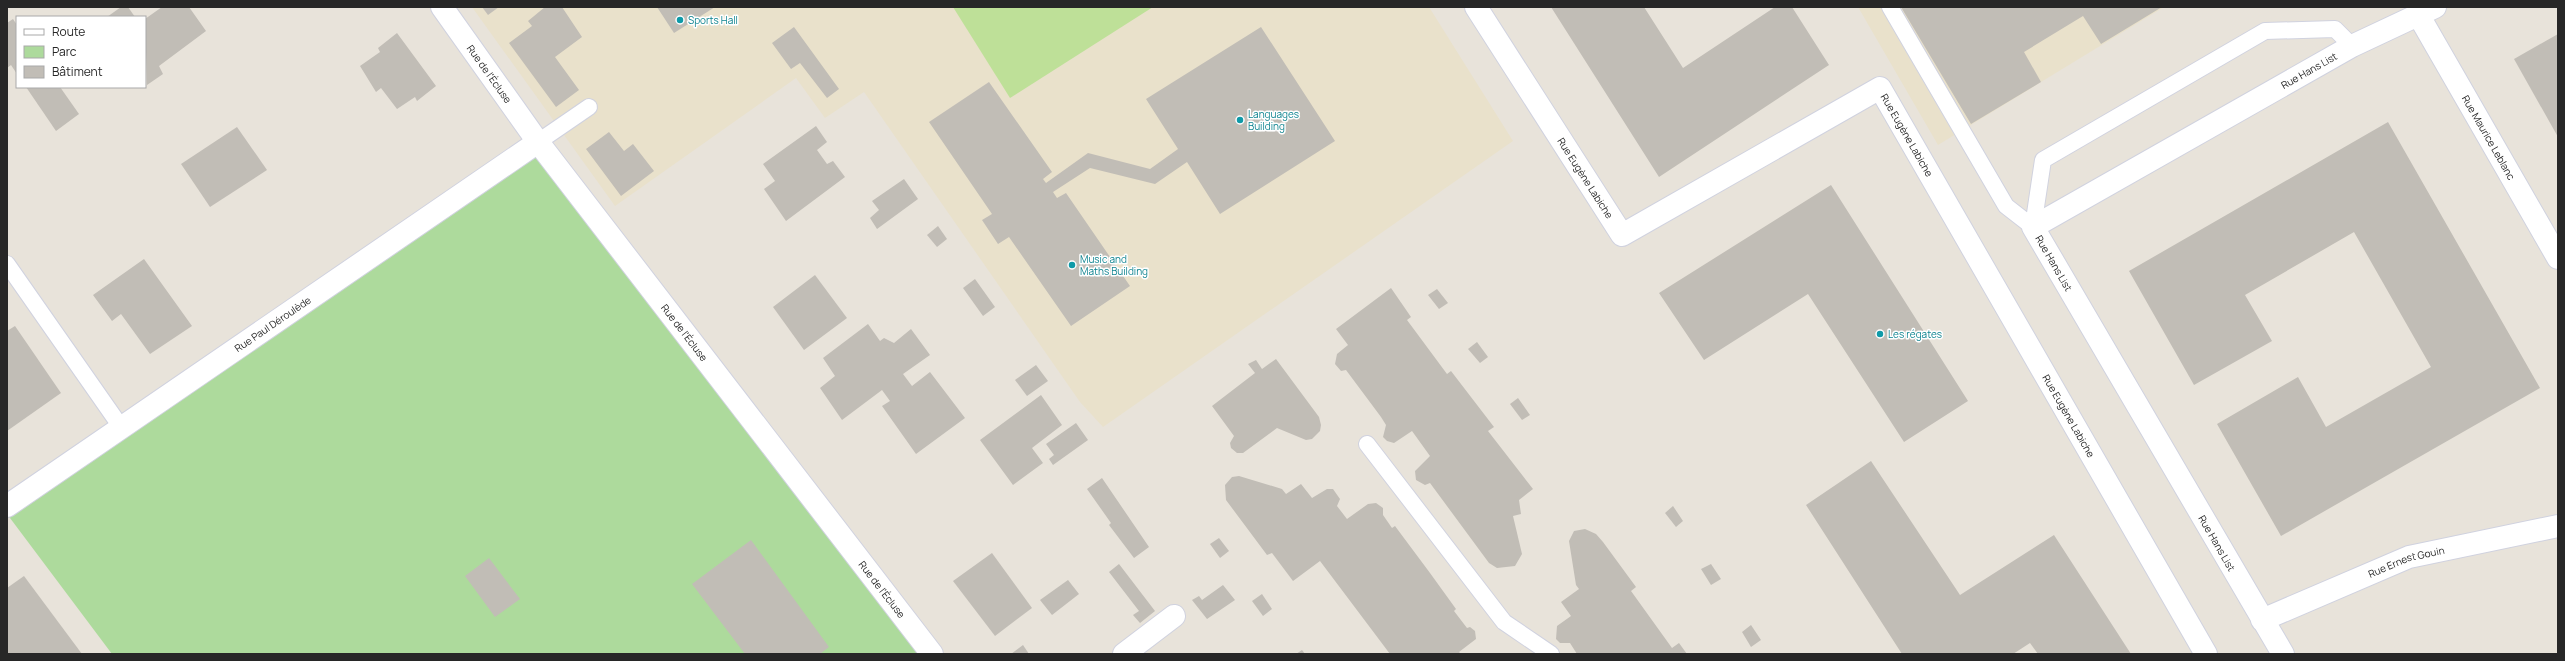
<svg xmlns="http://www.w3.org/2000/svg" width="2565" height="661" viewBox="0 0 2565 661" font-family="Manrope,sans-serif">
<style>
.education{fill:#e9e1cb}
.green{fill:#adda9c}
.pitch{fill:#bee098}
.building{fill:#c1bdb6}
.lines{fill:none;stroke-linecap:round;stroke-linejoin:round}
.service-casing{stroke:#d0d2df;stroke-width:18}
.minor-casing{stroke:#d0d2df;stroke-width:24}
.service{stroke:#fff;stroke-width:16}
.minor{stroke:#fff;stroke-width:22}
.culture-dot{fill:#0f9aa8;stroke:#fff;stroke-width:1.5}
.labels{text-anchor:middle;stroke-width:3;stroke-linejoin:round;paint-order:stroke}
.culture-label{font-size:10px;fill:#0d838f;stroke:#fff;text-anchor:start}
.street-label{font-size:10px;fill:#272727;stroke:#fff}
</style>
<rect width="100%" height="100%" fill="#e8e3da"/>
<g class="education">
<polygon points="472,7 1429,7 1513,141 1103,427 1080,402 864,92 825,118 796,78 615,206"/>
<polygon points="1858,7 2164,7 1938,145"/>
</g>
<polygon class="green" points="538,142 928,654 112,654 7,514"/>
<polygon class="pitch" points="953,7 1153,7 1010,98"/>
<g class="building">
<polygon points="121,7 128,7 135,17 107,17"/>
<polygon points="162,7 189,7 206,31 159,66 163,74 147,85 145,19"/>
<polygon points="482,7 499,7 488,15"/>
<polygon points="545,7 562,7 582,37 555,57 579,90 556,107 509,43 532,26 528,21"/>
<polygon points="657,7 715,7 674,33"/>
<polygon points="1551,7 1644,7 1683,68 1775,7 1792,7 1829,65 1659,177"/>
<polygon points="1901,7 2162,7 2101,44 2083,16 2024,52 2041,82 1971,124"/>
<polygon points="13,19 17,25 17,74 11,65 7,68 7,23"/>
<polygon points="794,27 839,89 827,98 800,63 791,69 772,43"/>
<polygon points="1261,27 1335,141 1220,214 1187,162 1155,184 1090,168 1053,192 1057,198 1066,193 1130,286 1071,326 1009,237 998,244 982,220 992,214 929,122 989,82 1052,172 1043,179 1046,183 1088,153 1150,169 1178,149 1146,99"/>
<polygon points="397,33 436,86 417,101 415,97 397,109 381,88 376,92 360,66 380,52 378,48"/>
<polygon points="2558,34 2558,137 2514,59"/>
<polygon points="26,87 60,87 79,114 56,131"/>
<polygon points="2388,122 2540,388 2281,536 2217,424 2298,377 2326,427 2431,367 2354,232 2245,295 2272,341 2194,385 2129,271"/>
<polygon points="816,126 827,142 817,150 827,164 833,161 845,177 786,221 764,189 775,181 763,164"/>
<polygon points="237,127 267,170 210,207 181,164"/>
<polygon points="609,132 624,151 633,144 654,171 621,196 586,149"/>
<polygon points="904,179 918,199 877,229 870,218 879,210 872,201"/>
<polygon points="1831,185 1968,401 1904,442 1808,294 1704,360 1659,293"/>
<polygon points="938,226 947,239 937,247 927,235"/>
<polygon points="144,259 192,326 150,354 121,314 112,321 93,295"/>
<polygon points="815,275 847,318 804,350 773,307"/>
<polygon points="975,279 995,307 983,316 963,288"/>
<polygon points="1391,288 1411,317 1407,320 1447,374 1451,371 1494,427 1488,431 1533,489 1519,500 1521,514 1513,516 1522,554 1515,566 1497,568 1489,563 1430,483 1425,485 1416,480 1415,471 1430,456 1412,431 1394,443 1387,441 1383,437 1386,425 1381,417 1346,370 1341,371 1335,364 1337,354 1348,345 1336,329"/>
<polygon points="1437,289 1448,303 1439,309 1428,295"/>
<polygon points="868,324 880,341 884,338 894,343 911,329 930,355 903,374 912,386 930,372 965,418 916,454 882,406 890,401 882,390 842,420 820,388 835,376 823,358"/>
<polygon points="15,326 61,393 7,431 7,331"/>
<polygon points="1477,342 1488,357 1480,363 1468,349"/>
<polygon points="1276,359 1319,417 1321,425 1320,431 1312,439 1306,440 1277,428 1243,453 1237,453 1231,448 1230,443 1234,436 1212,406 1255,373 1248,364 1256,360 1262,369"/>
<polygon points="1036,365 1048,381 1027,396 1015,380"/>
<polygon points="1041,395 1062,425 1032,448 1043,463 1013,485 980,440"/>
<polygon points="1518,398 1530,415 1522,420 1510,404"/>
<polygon points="1076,423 1088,440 1053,465 1049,459 1054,455 1046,444"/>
<polygon points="1871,461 1960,595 2054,535 2131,654 2038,654 2030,643 2013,654 1902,654 1806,505"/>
<polygon points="1239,476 1282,489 1286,494 1301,484 1312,498 1327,489 1333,489 1340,499 1337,506 1347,519 1368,504 1376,503 1383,508 1383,515 1392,528 1395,526 1430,573 1456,609 1454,611 1467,628 1470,627 1475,631 1476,639 1459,652 1461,654 1390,654 1320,561 1293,581 1272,553 1267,555 1226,500 1225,485 1232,477"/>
<polygon points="1102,478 1149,547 1134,558 1109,525 1111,523 1087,489"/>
<polygon points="1673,506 1683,521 1676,527 1665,513"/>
<polygon points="1585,529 1596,534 1603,542 1636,587 1631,591 1672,648 1679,643 1687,654 1577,654 1570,643 1560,643 1556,639 1557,626 1571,616 1561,602 1579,589 1576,585 1569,541 1574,531"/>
<polygon points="1219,538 1229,551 1220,558 1210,544"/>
<polygon points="751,540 829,647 820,654 745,654 692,584"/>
<polygon points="992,553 1032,608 995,636 953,581"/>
<polygon points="489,558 520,599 495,617 465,576"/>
<polygon points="1119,564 1155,611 1140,623 1133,615 1139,611 1109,572"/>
<polygon points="1711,564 1721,579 1711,585 1701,569"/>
<polygon points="24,576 82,654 7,654 7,588"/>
<polygon points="1068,580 1079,594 1052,615 1040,600"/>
<polygon points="1223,585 1235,600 1207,619 1192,600 1199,596 1202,600"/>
<polygon points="1262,594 1272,609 1263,616 1252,601"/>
<polygon points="1751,625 1761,640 1751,647 1742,632"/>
<polygon points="1023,645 1029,654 1011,654"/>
<polygon points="1302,650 1305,654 1296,654"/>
</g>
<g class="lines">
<defs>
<g id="service">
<polyline points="1890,7 2006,206 2033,227 2043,160 2265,31 2335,29 2352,46"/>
<polyline points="538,142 589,107"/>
<polyline points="7,264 121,427"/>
<polyline points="1367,444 1504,622 1551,654"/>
</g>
<g id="minor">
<path id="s1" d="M 442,7 L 538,142 L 932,654"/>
<path id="s2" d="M 1476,7 L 1622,235 L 1880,88 L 2206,654"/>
<path id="s3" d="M 2419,16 L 2558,258"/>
<path id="s4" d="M 7,506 L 538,142"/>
<path id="s5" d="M 2262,620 L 2409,557 L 2558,526"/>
<polyline points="1124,654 1174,616"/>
<path id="s6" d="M 2283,654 L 2033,227 L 2352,46 L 2435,7"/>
</g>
</defs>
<use href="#service" class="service-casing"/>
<use href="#minor" class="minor-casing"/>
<use href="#service" class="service"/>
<use href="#minor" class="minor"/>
</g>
<g class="culture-dot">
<circle cx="680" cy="20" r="4"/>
<circle cx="1240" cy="120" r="4"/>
<circle cx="1072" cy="265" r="4"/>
<circle cx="1880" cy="334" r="4"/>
</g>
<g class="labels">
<g class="culture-label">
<text x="688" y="24">Sports Hall</text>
<text x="1248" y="118">Languages<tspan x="1248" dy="12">Building</tspan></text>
<text x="1080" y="263">Music and<tspan x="1080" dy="12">Maths Building</tspan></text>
<text x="1888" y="338">Les régates</text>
</g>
<g class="street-label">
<text dy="4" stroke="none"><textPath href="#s6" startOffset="812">Rue Hans List</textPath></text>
<text dy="4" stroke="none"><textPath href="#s1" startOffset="82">Rue de l'Écluse</textPath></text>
<text dy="4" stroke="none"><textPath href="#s2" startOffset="622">Rue Eugène Labiche</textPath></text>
<text dy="4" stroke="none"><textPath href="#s3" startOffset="140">Rue Maurice Leblanc</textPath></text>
<text dy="4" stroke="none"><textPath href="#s2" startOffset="203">Rue Eugène Labiche</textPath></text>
<text transform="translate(2054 263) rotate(60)" y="4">Rue Hans List</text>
<text dy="4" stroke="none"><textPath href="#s4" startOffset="322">Rue Paul Déroulède</textPath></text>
<text dy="4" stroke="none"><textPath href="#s1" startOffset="406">Rue de l'Écluse</textPath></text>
<text dy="4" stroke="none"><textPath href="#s2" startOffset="946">Rue Eugène Labiche</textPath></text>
<text transform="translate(2217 543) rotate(60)" y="4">Rue Hans List</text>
<text dy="4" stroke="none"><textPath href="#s5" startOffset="156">Rue Ernest Gouin</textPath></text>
<text dy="4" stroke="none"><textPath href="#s1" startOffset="730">Rue de l'Écluse</textPath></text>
</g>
</g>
<rect width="2565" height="661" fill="none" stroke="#272727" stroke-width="16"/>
<rect x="16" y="16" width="130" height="72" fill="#ffffff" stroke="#a9a9a9"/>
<rect x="24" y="29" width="20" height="6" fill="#ffffff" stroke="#a9a9a9"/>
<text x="52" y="36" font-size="12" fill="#272727">Route</text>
<rect x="24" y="46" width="20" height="12" fill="#adda9c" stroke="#a9a9a9"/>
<text x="52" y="56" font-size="12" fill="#272727">Parc</text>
<rect x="24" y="66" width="20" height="12" fill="#c1bdb6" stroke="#a9a9a9"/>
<text x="52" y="76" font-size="12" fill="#272727">Bâtiment</text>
</svg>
